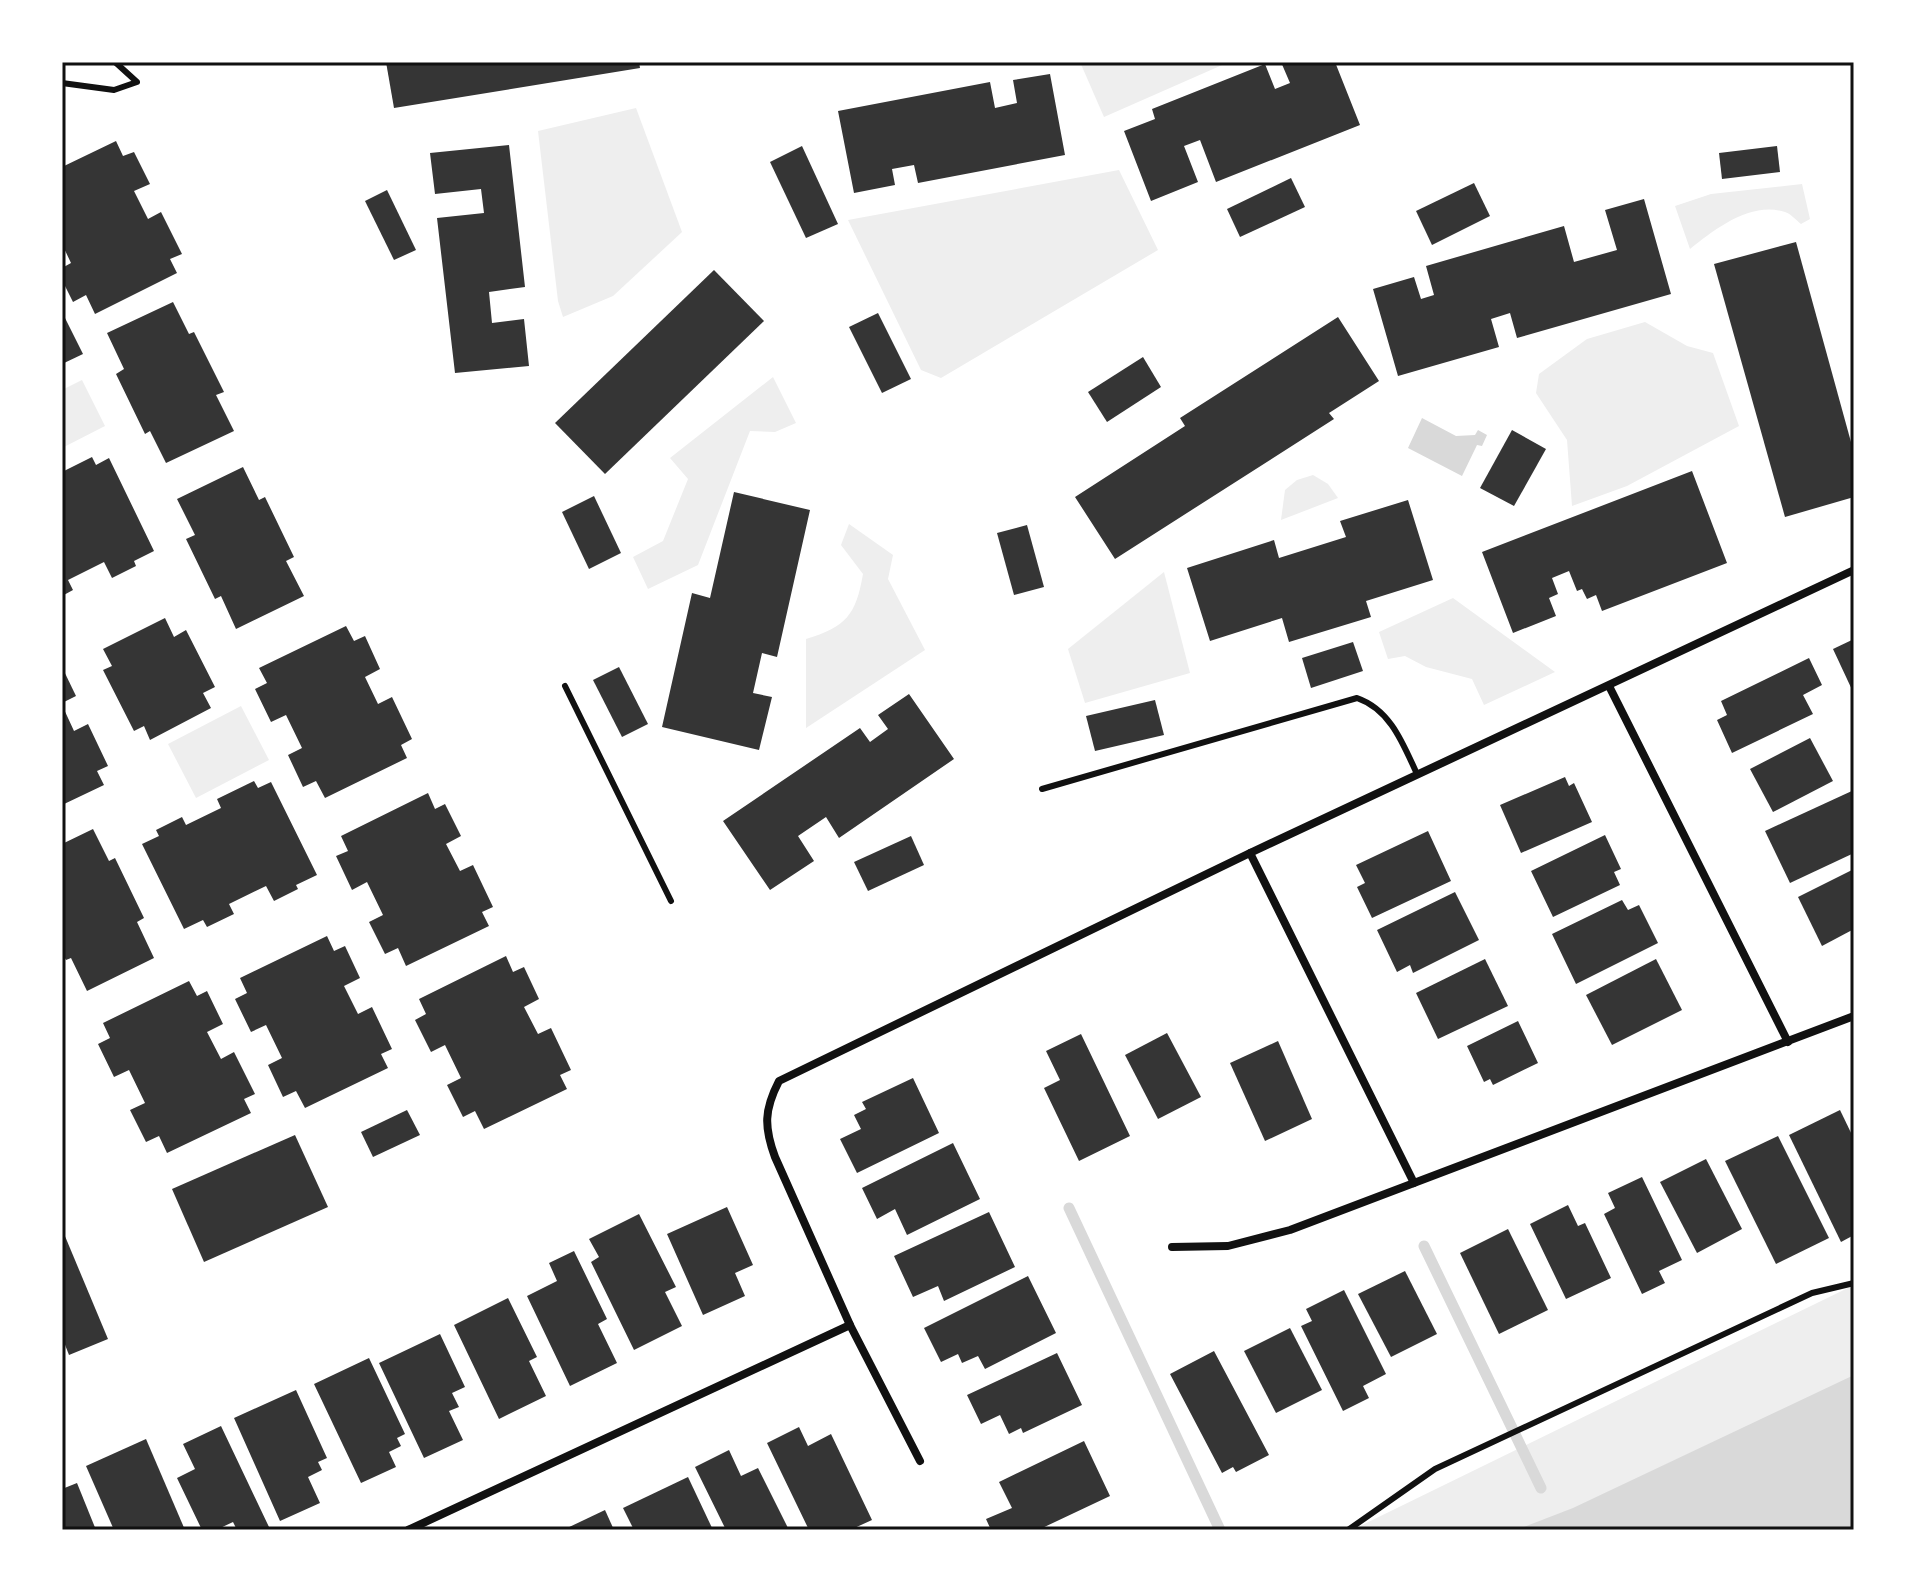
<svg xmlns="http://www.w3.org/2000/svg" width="1916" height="1592" viewBox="0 0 1916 1592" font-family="'Golos Text',sans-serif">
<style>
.green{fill:#eee}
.water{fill:#d9d9d9}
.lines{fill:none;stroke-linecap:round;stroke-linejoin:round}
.stream{stroke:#d9d9d9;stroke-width:11}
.building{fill:#353535}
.service{stroke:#111;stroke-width:6}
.minor{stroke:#111;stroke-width:8}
.neatline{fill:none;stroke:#111;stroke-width:3}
</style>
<rect width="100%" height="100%" fill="#fff"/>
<g class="green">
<polygon points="1080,62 1229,62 1104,117"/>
<polygon points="636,108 682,232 613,296 563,317 558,301 538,131"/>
<polygon points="1119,170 1158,250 941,378 921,370 848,220"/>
<path d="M 1802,184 L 1810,219 L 1801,224 C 1796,220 1790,213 1785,212 C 1751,201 1715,229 1690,249 L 1675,206 L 1711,194 Z"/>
<polygon points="1645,322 1687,346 1713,353 1739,426 1627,486 1572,506 1567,440 1536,393 1539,374 1587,339"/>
<polygon points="773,377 796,423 775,432 750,431 698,565 648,589 633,557 663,541 688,479 670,458"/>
<polygon points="82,380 105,426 62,448 62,390"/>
<polygon points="1313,475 1328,484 1338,498 1281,520 1285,490 1297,480"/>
<path d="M 849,524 L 893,555 L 888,579 L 925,650 L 806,728 L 806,639 C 846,627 856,615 863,574 L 841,545 Z"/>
<polygon points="1164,572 1190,673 1085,703 1068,649"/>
<polygon points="1453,598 1555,672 1484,705 1472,679 1426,667 1405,656 1388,659 1379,632"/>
<polygon points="241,706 269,760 196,798 168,744"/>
<polygon points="1854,1285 1854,1530 1352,1530"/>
</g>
<g class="water">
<polygon points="1422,418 1456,436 1475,435 1478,430 1487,435 1482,446 1477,445 1462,476 1408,448"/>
<polygon points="1854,1375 1854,1530 1516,1530 1573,1508"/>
</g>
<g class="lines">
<g class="stream">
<polyline points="1069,1208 1220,1530"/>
<polyline points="1424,1246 1541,1488"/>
</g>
</g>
<g class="building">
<polygon points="386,62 639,62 640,68 394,108"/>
<polygon points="1281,62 1335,62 1360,125 1216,182 1200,140 1184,146 1198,182 1151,201 1124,131 1155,119 1152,109 1265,64 1275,89 1290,83"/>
<polygon points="1050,74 1065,155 918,183 914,165 892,169 895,185 854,193 838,111 990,82 995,108 1017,103 1013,80"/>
<polygon points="116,141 123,156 134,152 150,184 134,191 148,219 161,212 182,254 170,259 177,273 95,314 86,295 73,302 62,280 62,268 71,263 62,244 62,167"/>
<polygon points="509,145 525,287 489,292 492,323 524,319 529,366 455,373 437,218 484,213 481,189 435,194 430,153"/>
<polygon points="802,146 838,224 806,238 770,162"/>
<polygon points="1777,146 1780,172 1722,179 1719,153"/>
<polygon points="1291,178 1305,207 1240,237 1227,209"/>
<polygon points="1474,183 1490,216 1432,245 1416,211"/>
<polygon points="387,190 416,250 394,260 365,201"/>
<polygon points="1644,199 1671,294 1517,338 1510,313 1491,319 1499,347 1398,376 1373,289 1414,277 1421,299 1434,295 1426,266 1564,226 1574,262 1617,250 1605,210"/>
<polygon points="1796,242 1854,453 1854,497 1785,517 1714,264"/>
<polygon points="714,270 764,321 605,474 555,423"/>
<polygon points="173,302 189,334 194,332 224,392 216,395 234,431 166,463 150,431 145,434 116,374 124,369 107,333"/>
<polygon points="62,312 83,354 62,364"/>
<polygon points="878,313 911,379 882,393 849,327"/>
<polygon points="1338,317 1379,381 1329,413 1334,419 1115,559 1075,497 1185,426 1180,418"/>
<polygon points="1143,357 1161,387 1107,422 1088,392"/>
<polygon points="1512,430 1546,449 1514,506 1480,488"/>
<polygon points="92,457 96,465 109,458 154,551 134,561 136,566 112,578 104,562 68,580 73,590 62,596 62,472"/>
<polygon points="243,467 259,500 265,497 294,557 286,561 304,596 236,629 221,596 215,599 186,539 195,535 177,499"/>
<polygon points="1692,471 1727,563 1602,611 1596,595 1587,599 1582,589 1577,591 1569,571 1552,578 1558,594 1549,598 1556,616 1513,633 1482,552"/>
<polygon points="734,492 810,510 777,657 762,653 753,693 772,697 759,750 662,727 692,593 710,598"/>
<polygon points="594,496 621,553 589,569 562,512"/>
<polygon points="1408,500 1433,580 1366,601 1371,617 1289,642 1282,618 1210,641 1187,568 1274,540 1279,558 1346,537 1340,521"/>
<polygon points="1027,525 1044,587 1014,595 997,533"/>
<polygon points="165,618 174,637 186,630 215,687 203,693 211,708 150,740 144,726 134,731 103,670 112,666 103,649"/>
<polygon points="346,626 354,641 365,636 380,669 365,677 378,704 392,697 412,739 401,745 407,758 325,798 316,781 303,787 288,755 302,748 286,715 271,722 255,689 267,683 259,668"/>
<polygon points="1854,639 1854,694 1833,649"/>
<polygon points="1353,642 1363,671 1311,688 1302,658"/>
<polygon points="1809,658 1822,685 1803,695 1813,714 1732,753 1717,720 1727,715 1721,701"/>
<polygon points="62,667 76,696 62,703"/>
<polygon points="619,667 648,724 622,737 593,680"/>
<polygon points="909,694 954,759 839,838 826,817 798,836 814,861 770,890 723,821 860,728 870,742 888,729 878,715"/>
<polygon points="1155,700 1164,735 1095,751 1086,716"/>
<polygon points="62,705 74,731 88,724 108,766 97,771 104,785 62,805"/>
<polygon points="1810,738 1833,781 1773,812 1750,769"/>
<polygon points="1565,777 1569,786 1574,783 1592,822 1521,853 1500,805"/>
<polygon points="254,781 258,788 271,782 317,875 296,885 298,889 274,901 266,886 229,904 234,914 207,927 203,920 184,929 142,844 159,836 156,830 182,817 186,825 221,808 217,799"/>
<polygon points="1854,790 1854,853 1790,883 1765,831"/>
<polygon points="428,793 435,809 445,804 461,836 446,844 460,871 473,865 493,907 482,912 489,926 406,966 398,948 385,954 369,922 383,915 367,882 352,890 336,856 348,851 341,836"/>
<polygon points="93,829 109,861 115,858 144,918 137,922 154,958 87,991 71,958 66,960 62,953 62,844"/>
<polygon points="1428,831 1451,881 1372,918 1357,887 1365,883 1356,865"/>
<polygon points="1605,835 1621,869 1614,872 1620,885 1553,917 1531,871"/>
<polygon points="911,836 924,865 868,891 854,862"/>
<polygon points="1854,869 1854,929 1822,946 1798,897"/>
<polygon points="1455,892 1479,940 1413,973 1410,965 1397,972 1377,930"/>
<polygon points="1622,900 1628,910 1639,905 1658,943 1576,984 1552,934"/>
<polygon points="327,936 334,951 345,946 360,978 344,986 358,1014 372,1007 392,1049 381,1054 388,1068 305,1108 296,1091 283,1097 268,1065 282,1058 266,1025 251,1032 235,999 247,993 240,978"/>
<polygon points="506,956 513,972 524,967 539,999 524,1007 538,1034 551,1028 571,1070 560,1075 567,1089 484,1129 475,1111 463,1117 447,1085 461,1078 445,1045 431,1052 415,1020 426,1014 419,999"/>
<polygon points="1485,959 1508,1006 1438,1039 1416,993"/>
<polygon points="1656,959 1682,1010 1612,1045 1586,995"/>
<polygon points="189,981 197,996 207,991 223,1024 207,1032 221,1059 234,1052 255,1094 244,1099 251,1113 167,1153 159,1136 146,1142 130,1110 145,1103 129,1070 114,1077 98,1044 110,1038 103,1023"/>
<polygon points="1518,1021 1538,1063 1493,1085 1490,1079 1484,1082 1467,1046"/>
<polygon points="1167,1033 1201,1097 1158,1119 1125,1055"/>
<polygon points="1081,1034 1130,1136 1079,1161 1044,1088 1060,1080 1046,1051"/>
<polygon points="1278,1041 1312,1119 1265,1141 1230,1063"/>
<polygon points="913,1078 939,1133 857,1173 840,1139 861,1129 854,1115 866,1109 862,1102"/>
<polygon points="407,1110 420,1135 373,1157 361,1132"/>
<polygon points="1840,1110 1854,1139 1854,1235 1841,1242 1789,1135"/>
<polygon points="295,1135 328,1207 204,1262 172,1189"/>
<polygon points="1778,1136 1829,1238 1776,1264 1725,1161"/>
<polygon points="953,1143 980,1199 907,1235 895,1209 877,1219 862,1188"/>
<polygon points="1706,1159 1742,1229 1697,1253 1660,1182"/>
<polygon points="1642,1177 1682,1260 1659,1271 1665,1283 1642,1294 1604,1214 1615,1208 1608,1193"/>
<polygon points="1568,1205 1578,1226 1585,1223 1611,1278 1566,1299 1530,1224"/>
<polygon points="727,1207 753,1265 735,1273 745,1296 703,1315 667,1234"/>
<polygon points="989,1212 1015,1267 944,1301 938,1286 913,1297 894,1256"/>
<polygon points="639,1214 676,1287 665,1292 682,1326 634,1350 591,1262 599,1257 589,1239"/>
<polygon points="62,1229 108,1339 69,1355 62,1337"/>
<polygon points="1508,1229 1548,1310 1499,1334 1460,1253"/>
<polygon points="574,1251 607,1319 598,1324 617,1363 570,1386 527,1296 557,1281 549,1263"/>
<polygon points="1405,1271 1437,1334 1391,1357 1358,1294"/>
<polygon points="1028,1276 1056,1333 985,1369 978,1356 962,1363 958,1354 941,1362 924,1328"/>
<polygon points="1344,1290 1386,1374 1363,1386 1369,1398 1343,1411 1301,1326 1312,1321 1306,1309"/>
<polygon points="508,1298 537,1357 529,1361 546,1396 499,1419 454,1325"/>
<polygon points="1290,1328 1322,1390 1276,1413 1244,1351"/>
<polygon points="440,1334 465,1387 452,1393 459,1407 449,1411 463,1440 424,1458 379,1363"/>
<polygon points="1214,1351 1269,1455 1236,1472 1233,1467 1222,1473 1170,1374"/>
<polygon points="1057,1353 1082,1405 1023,1433 1021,1428 1009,1434 1000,1415 981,1424 967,1395"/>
<polygon points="369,1358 405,1434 397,1438 401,1446 389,1452 396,1467 361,1483 314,1384"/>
<polygon points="296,1390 327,1458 318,1462 322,1470 308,1477 320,1503 280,1521 234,1418"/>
<polygon points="221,1426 269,1527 262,1530 237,1530 233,1522 216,1530 202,1530 177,1478 195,1469 183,1444"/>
<polygon points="799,1427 808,1446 831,1434 872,1520 850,1530 809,1530 767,1443"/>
<polygon points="146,1439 185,1530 114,1530 86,1466"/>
<polygon points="1084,1441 1110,1496 1038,1530 991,1530 986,1519 1012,1508 999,1482"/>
<polygon points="729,1450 741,1476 758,1468 789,1530 726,1530 695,1467"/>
<polygon points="688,1477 713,1530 634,1530 623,1508"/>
<polygon points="77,1483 96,1530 62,1530 62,1489"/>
<polygon points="605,1510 614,1530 563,1530"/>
</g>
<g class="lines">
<g class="service">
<polyline points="62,83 114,90 137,82 115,62"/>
<polyline points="565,686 671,901"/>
<path d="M 1042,789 L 1357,698 C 1391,710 1403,744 1417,774"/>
<polyline points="1348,1530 1435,1469 1812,1293 1854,1283"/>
</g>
<g class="minor">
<polyline points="1609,686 1788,1042"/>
<polyline points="1250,853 1414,1183"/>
<polyline points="1172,1247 1228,1246 1290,1230 1854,1016"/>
<path d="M 920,1461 L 850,1325 L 775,1157 C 764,1127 764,1110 779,1081 L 1250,853 L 1854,570"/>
<polyline points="408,1530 850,1325"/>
</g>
</g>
<rect width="1916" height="1592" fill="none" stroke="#ffffff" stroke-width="128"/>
<rect x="64" y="64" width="1788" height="1464" class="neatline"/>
</svg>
